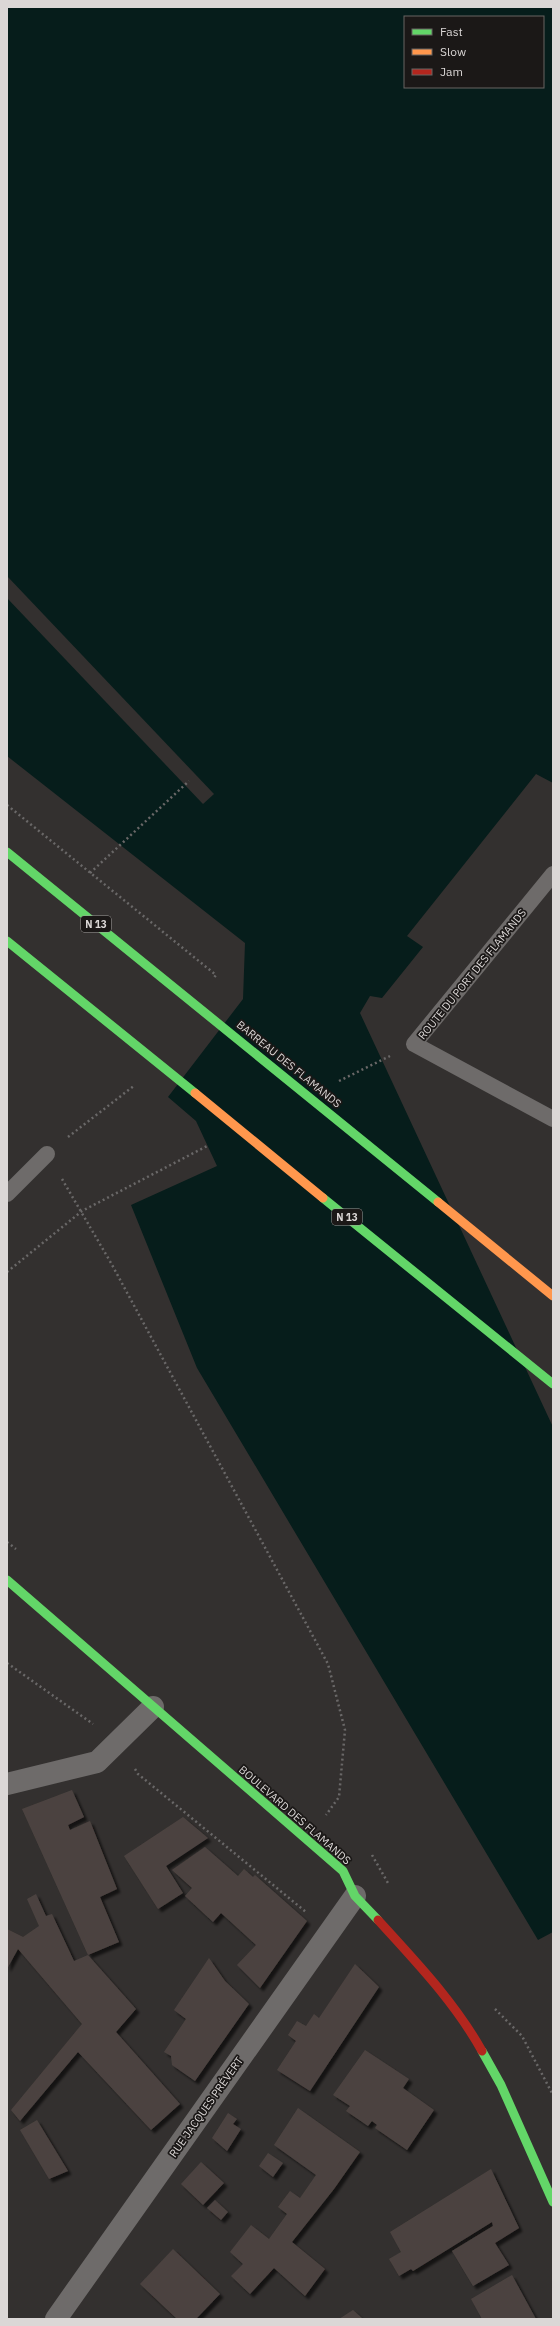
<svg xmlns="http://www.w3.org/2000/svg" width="560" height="2326" viewBox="0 0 560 2326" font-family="'IBM Plex Sans',sans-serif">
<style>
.water{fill:#061d1b;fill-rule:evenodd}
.pier{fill:#33302f}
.building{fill:#4c4340;filter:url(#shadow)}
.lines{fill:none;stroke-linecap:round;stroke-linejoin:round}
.path{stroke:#6a6868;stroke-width:2.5;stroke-dasharray:2 3;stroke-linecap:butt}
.lane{stroke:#6e6b6a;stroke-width:16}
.street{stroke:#6e6b6a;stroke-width:22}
.fast{stroke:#63d668;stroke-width:9}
.slow{stroke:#ff974d;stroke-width:9}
.jam{stroke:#b3261e;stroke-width:9}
.labels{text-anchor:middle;stroke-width:3.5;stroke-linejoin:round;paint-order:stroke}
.shield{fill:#1b1817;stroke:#a19e9d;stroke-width:1}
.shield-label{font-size:10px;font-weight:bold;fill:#dbd7d6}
.street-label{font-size:11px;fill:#dbd7d6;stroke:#1b1817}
</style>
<defs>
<filter id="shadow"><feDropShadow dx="3.5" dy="3.5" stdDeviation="1" flood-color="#0009"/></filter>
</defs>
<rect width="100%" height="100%" fill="#33302f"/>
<path class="water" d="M 7,7 L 553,7 L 553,783 L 536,774 L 407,936 L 423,947 L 382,998 L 370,996 L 360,1013 L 553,1427 L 553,1932 L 538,1940 L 197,1368 L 131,1205 L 217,1166 L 196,1121 L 168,1097 L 243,999 L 245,943 L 7,756 ZM 405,17 L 543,17 L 543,87 L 405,87 Z"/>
<polygon class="pier" points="7,576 214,794 203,804 7,598"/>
<g class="building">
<polygon points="72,1790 84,1817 68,1825 70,1830 90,1821 117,1889 100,1897 119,1942 88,1955 136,2009 116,2032 180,2104 151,2130 78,2052 20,2121 11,2110 82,2024 18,1949 7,1969 7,1929 23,1937 39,1926 27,1899 36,1894 46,1916 52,1914 74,1961 88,1955 22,1809"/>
<polygon points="183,1817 208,1838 166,1866 183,1893 158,1909 124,1856"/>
<polygon points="205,1847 238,1876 244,1869 253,1877 255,1875 307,1921 260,1988 237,1965 256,1945 221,1913 213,1922 185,1896 192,1888 172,1870"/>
<polygon points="209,1958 225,1981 249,2004 195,2081 172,2065 171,2056 164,2052 186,2019 174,2010"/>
<polygon points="355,1964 379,1987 310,2091 277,2070 296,2041 288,2035 297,2021 306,2026 314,2014 319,2018"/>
<polygon points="365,2050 409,2079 403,2088 434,2110 407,2150 375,2128 377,2125 372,2121 368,2126 346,2111 350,2106 333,2095"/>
<polygon points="298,2108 360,2152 334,2189 292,2242 325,2269 305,2296 274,2268 250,2294 231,2276 243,2264 230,2252 251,2225 269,2239 287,2214 278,2207 290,2191 300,2198 316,2175 274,2145"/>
<polygon points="228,2113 237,2119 233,2124 241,2129 227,2151 212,2138"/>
<polygon points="37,2120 68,2171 49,2179 20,2130"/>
<polygon points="268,2153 283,2163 273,2177 259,2166"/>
<polygon points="201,2162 224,2183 203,2205 181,2184"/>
<polygon points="491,2169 519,2228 495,2243 509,2265 473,2286 452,2251 493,2226 492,2222 413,2271 411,2269 399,2276 389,2259 401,2252 390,2232"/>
<polygon points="215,2200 228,2212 221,2220 207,2208"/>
<polygon points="173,2249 220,2294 196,2319 177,2319 140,2284"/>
<polygon points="512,2275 536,2319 482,2319 471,2299"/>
<polygon points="353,2310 363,2319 339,2319"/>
</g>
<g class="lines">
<g class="path">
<polyline points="7,805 216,975 213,979"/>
<polyline points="90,873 189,781"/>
<polyline points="339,1081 390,1056"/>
<polyline points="68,1137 135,1085"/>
<polyline points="62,1179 111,1263 328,1664 345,1730 339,1797 326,1815"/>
<polyline points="7,1272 82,1211 209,1145"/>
<polyline points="7,1542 16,1549"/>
<polyline points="7,1663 93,1724"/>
<polyline points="135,1769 138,1774 306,1912"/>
<polyline points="372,1855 388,1883"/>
<polyline points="495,2009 522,2036 553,2095"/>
</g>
<g class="lane">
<polyline points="553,874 414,1044 553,1119"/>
<polyline points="7,1194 47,1154"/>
</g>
<g class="street">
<polyline points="7,1784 97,1762 153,1707"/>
<polyline points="56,2319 355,1896"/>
</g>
<g class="fast">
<polyline points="7,852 438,1202"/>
<polyline points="7,941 195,1093"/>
<polyline points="323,1198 553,1384"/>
<polyline points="7,1580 343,1871 355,1896 378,1920"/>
<polyline points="482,2051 501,2085 553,2202"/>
</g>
<g class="slow">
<polyline points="195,1093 323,1198"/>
<polyline points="438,1202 553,1296"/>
</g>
<path class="jam" d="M 378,1920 C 416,1962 454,2001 482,2051"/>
</g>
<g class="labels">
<g class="shield">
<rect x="81" y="916" width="30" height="16" rx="3"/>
<rect x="332" y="1209" width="30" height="16" rx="3"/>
</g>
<g class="shield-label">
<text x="96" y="928">N 13</text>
<text x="347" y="1221">N 13</text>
</g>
<g class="street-label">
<text transform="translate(472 974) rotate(-51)" y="4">ROUTE DU PORT DES FLAMANDS</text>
<text transform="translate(289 1064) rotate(39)" y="4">BARREAU DES FLAMANDS</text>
<text transform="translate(295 1815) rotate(41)" y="4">BOULEVARD DES FLAMANDS</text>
<text transform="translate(206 2107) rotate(-55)" y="4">RUE JACQUES PRÉVERT</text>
</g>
</g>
<rect width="560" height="2326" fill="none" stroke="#dbd7d6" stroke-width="16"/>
<rect x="404" y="16" width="140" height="72" fill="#1b1817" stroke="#686463"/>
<rect x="412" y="29" width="20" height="6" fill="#63d668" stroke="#686463"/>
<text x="440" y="36" font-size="12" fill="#dbd7d6">Fast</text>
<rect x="412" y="49" width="20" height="6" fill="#ff974d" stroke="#686463"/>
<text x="440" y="56" font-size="12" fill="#dbd7d6">Slow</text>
<rect x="412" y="69" width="20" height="6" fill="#b3261e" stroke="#686463"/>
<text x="440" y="76" font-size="12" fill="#dbd7d6">Jam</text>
</svg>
